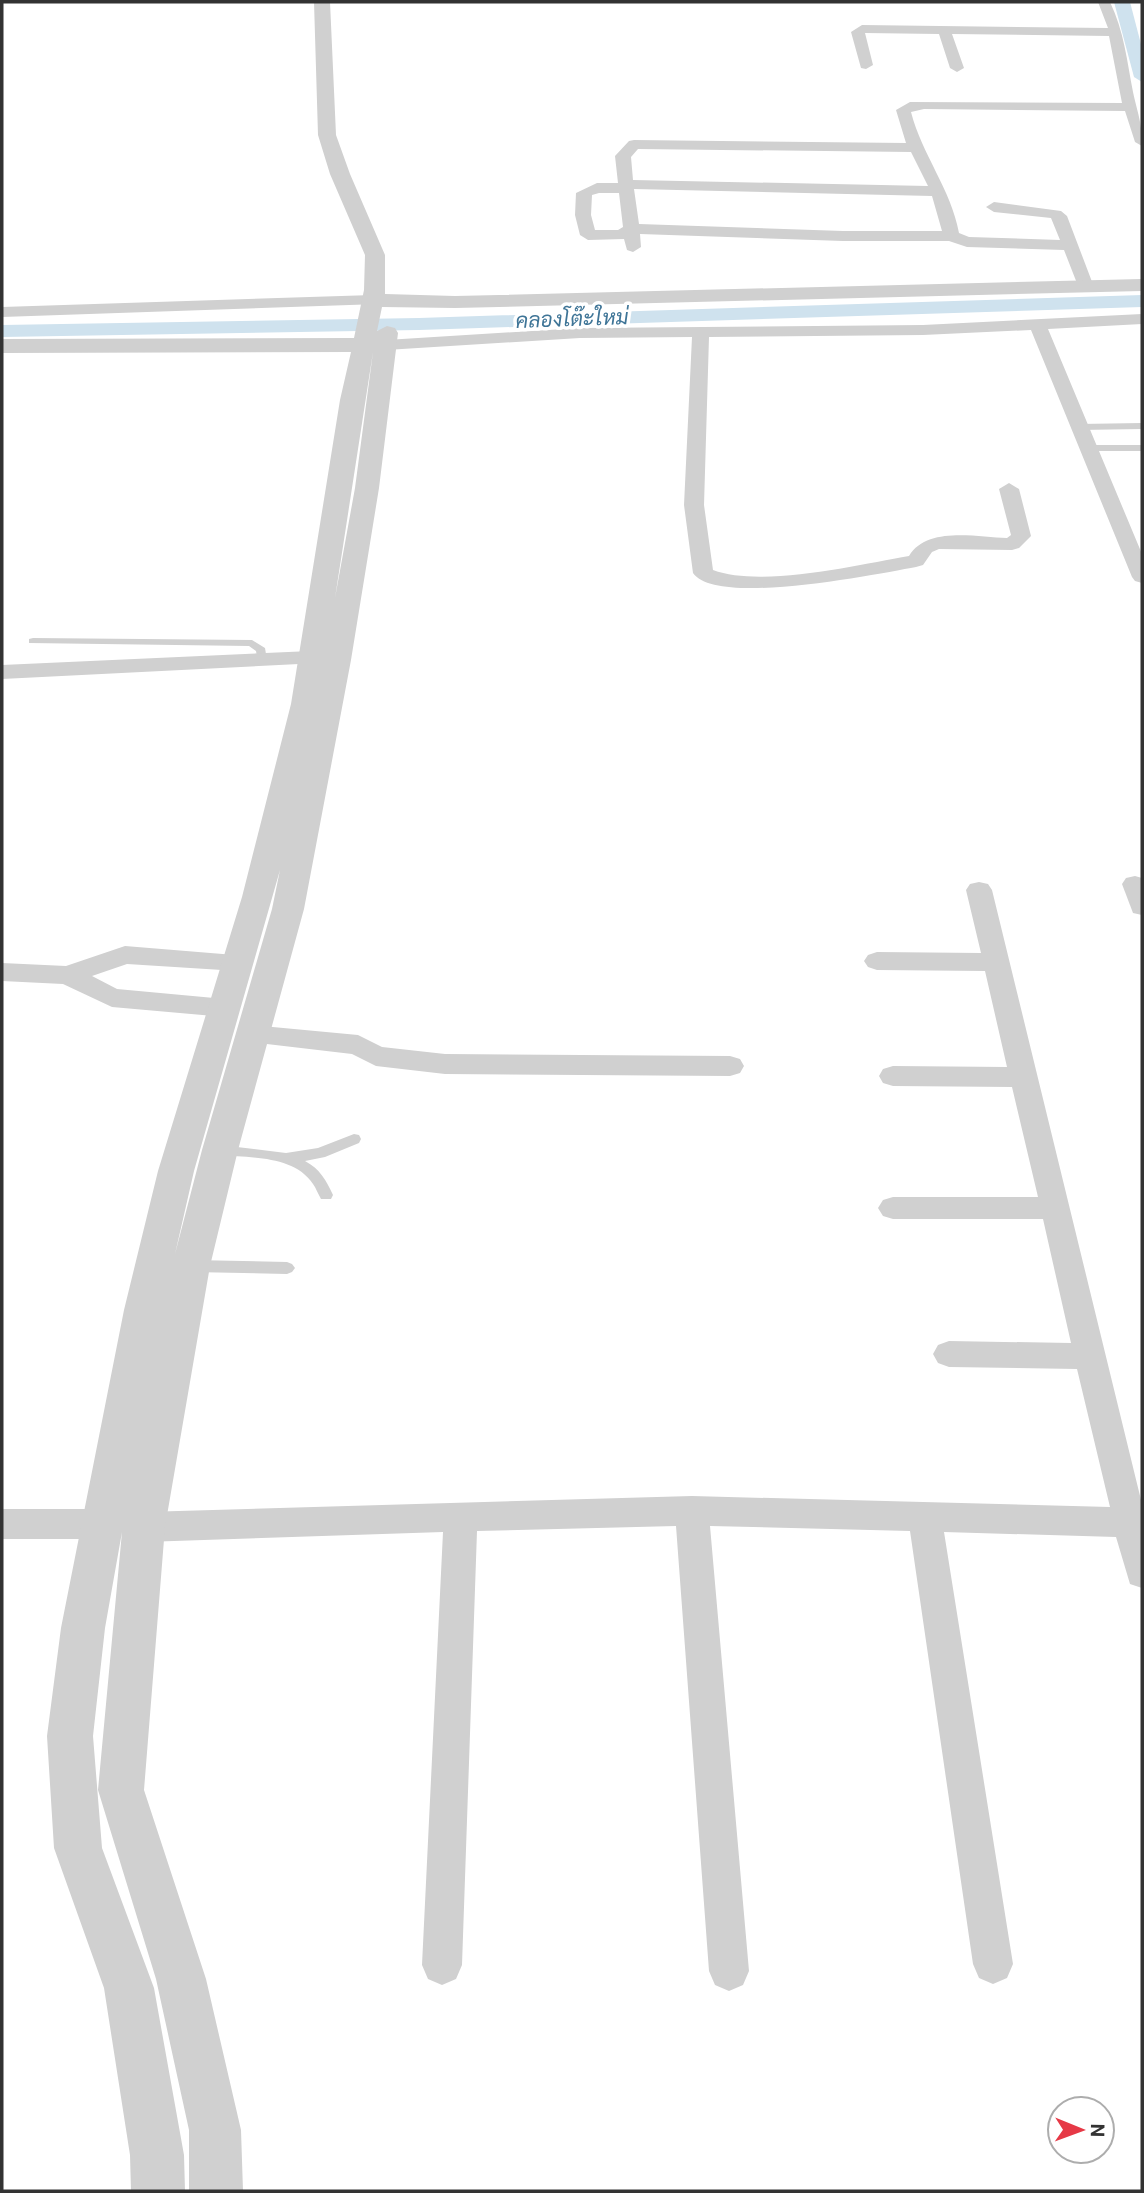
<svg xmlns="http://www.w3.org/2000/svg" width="1144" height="2193" viewBox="0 0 1144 2193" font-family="Roboto,Sarabun,sans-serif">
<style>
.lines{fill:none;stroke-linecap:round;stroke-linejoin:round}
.canal{fill:#cfe2ee;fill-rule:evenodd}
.service{fill:#d0d0d0;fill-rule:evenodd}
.minor{fill:#d0d0d0;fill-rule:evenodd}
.tertiary{fill:#d0d0d0;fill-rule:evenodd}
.labels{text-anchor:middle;stroke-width:7;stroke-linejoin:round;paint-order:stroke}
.far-water-label{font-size:21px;font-style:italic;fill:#3f7597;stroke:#fff}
</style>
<rect width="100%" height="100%" fill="#fff"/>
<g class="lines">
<g class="canal">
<polygon points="1114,2 1130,2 1142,48 1142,82 1134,77"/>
<polygon points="1142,295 1142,307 419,330 2,337 2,325 419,318"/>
</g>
<g class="service">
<polygon points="1142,423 1142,429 1079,430 1074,427 1079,424"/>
<polygon points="1142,445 1142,451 1087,451 1082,448 1087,445"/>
<polygon points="33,638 252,640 265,648 267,660 262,663 258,662 256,651 249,646 29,643 29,639"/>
<path d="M 354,1134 L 359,1135 L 361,1139 L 359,1143 L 325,1157 L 305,1161 C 320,1169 326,1180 333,1195 L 331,1199 L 321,1199 C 318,1194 316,1188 313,1184 C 294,1155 250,1158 220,1155 L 215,1154 L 213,1150 L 215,1146 L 220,1145 L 286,1153 L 318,1148 Z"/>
<polygon points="192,1260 287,1262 292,1264 295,1268 292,1272 287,1274 192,1272 187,1270 184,1266 187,1262"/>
</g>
<g class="minor">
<path d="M 1098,2 L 1110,2 C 1124,31 1127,61 1133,92 C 1138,115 1142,122 1142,146 L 1135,142 L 1125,111 L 924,109 L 911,112 C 922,155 951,189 959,233 L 969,237 L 1060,240 L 1051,218 L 994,212 L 986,207 L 994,202 L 1061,211 L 1067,216 L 1094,287 L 1092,291 L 1080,291 L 1064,250 L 967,247 L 949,241 L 843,241 L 640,234 L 641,247 L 633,252 L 627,250 L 624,239 L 588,240 L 580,235 L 575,215 L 576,193 L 597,183 L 618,183 L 615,156 L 629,141 L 634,140 L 906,143 L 896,110 L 910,102 L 1122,103 L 1109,36 L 952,34 L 964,68 L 957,72 L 950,68 L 939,34 L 865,33 L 873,65 L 866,69 L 861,68 L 851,32 L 862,25 L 1108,28 ZM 638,149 L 911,152 L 928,186 L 633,180 L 631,157 ZM 634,189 L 932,196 L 942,231 L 843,231 L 639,224 ZM 599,193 L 619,193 L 623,227 L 618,230 L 595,230 L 591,215 L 592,195 Z"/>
<polygon points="373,295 379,296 382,300 379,304 2,317 2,307"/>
<path d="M 1142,314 L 1142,324 L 1048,329 L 1142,554 L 1142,583 L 1135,581 L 1132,577 L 1031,330 L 923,335 L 709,337 L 704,505 L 713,570 C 761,588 857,565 909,556 C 927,526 976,537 1007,538 L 1011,535 L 999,489 L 1009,483 L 1019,489 L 1031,536 L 1019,548 L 1012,550 L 939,549 L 932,552 L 923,565 L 916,567 C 877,574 716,607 693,573 L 684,505 L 692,337 L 580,338 L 386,350 L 377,345 L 386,340 L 580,328 L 923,325 Z"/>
<polygon points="311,651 319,653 322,658 319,663 2,679 2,665"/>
<polygon points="1135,876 1142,878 1142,915 1133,913 1122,884 1126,878"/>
<polygon points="979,882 988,884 992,890 1142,1504 1142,1588 1130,1584 1116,1537 944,1532 1013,1964 1007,1978 993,1984 979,1978 973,1964 910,1531 710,1526 749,1971 743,1985 729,1991 715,1985 709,1971 676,1526 477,1531 462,1965 456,1979 442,1985 428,1979 422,1965 443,1532 144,1542 132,1537 127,1527 132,1517 144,1512 692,1496 1110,1507 1077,1369 949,1367 938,1363 933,1354 938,1345 949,1341 1071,1343 1043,1219 893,1219 883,1216 878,1208 883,1200 893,1197 1038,1197 1012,1087 893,1086 883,1083 879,1076 883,1069 893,1066 1007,1067 985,971 877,970 868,967 864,961 868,955 877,952 981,953 966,890 970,884"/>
<polygon points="125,946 247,956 251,962 247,968 238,971 127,964 92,976 117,989 225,999 234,1001 238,1008 234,1015 225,1017 112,1007 63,984 2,981 2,963 66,966"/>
<polygon points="252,1025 358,1035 382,1047 445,1054 730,1056 740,1059 744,1066 740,1073 730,1076 445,1074 376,1066 352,1054 242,1041 238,1034 242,1027"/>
<polygon points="2,1509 102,1509 114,1514 119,1524 114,1534 102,1539 2,1539"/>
</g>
<path class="tertiary" d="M 314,2 L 330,2 L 336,135 L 350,174 L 385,255 L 385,294 L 455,296 L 1142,279 L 1142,291 L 455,308 L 382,307 L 377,331 L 387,326 L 395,328 L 398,333 L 379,488 L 351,660 L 304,909 L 238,1150 L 210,1266 L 165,1527 L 144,1790 L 206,1979 L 241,2130 L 243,2191 L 189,2191 L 189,2130 L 156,1979 L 98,1790 L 122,1532 L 105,1628 L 93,1736 L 102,1848 L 154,1988 L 184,2155 L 185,2191 L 131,2191 L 130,2155 L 104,1988 L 54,1848 L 47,1736 L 61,1628 L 124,1310 L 158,1171 L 242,897 L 291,704 L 340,400 L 351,352 L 2,353 L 2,339 L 354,338 L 364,290 L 365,255 L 330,174 L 318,135 ZM 373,352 L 355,488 L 335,598 ZM 280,870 L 272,909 L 202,1150 L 175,1254 L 194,1171 Z"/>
</g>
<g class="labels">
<g class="far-water-label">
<text transform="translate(572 319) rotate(-2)" y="7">คลองโต๊ะใหม่</text>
</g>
</g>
<rect width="1144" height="2193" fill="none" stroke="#333333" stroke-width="7"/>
<g transform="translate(1081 2130) rotate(91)"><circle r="33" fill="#ffffff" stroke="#adadad" stroke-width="2"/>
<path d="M0-5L12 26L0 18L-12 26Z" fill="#e63946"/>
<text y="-10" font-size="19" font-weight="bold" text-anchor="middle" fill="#333333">N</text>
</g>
</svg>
